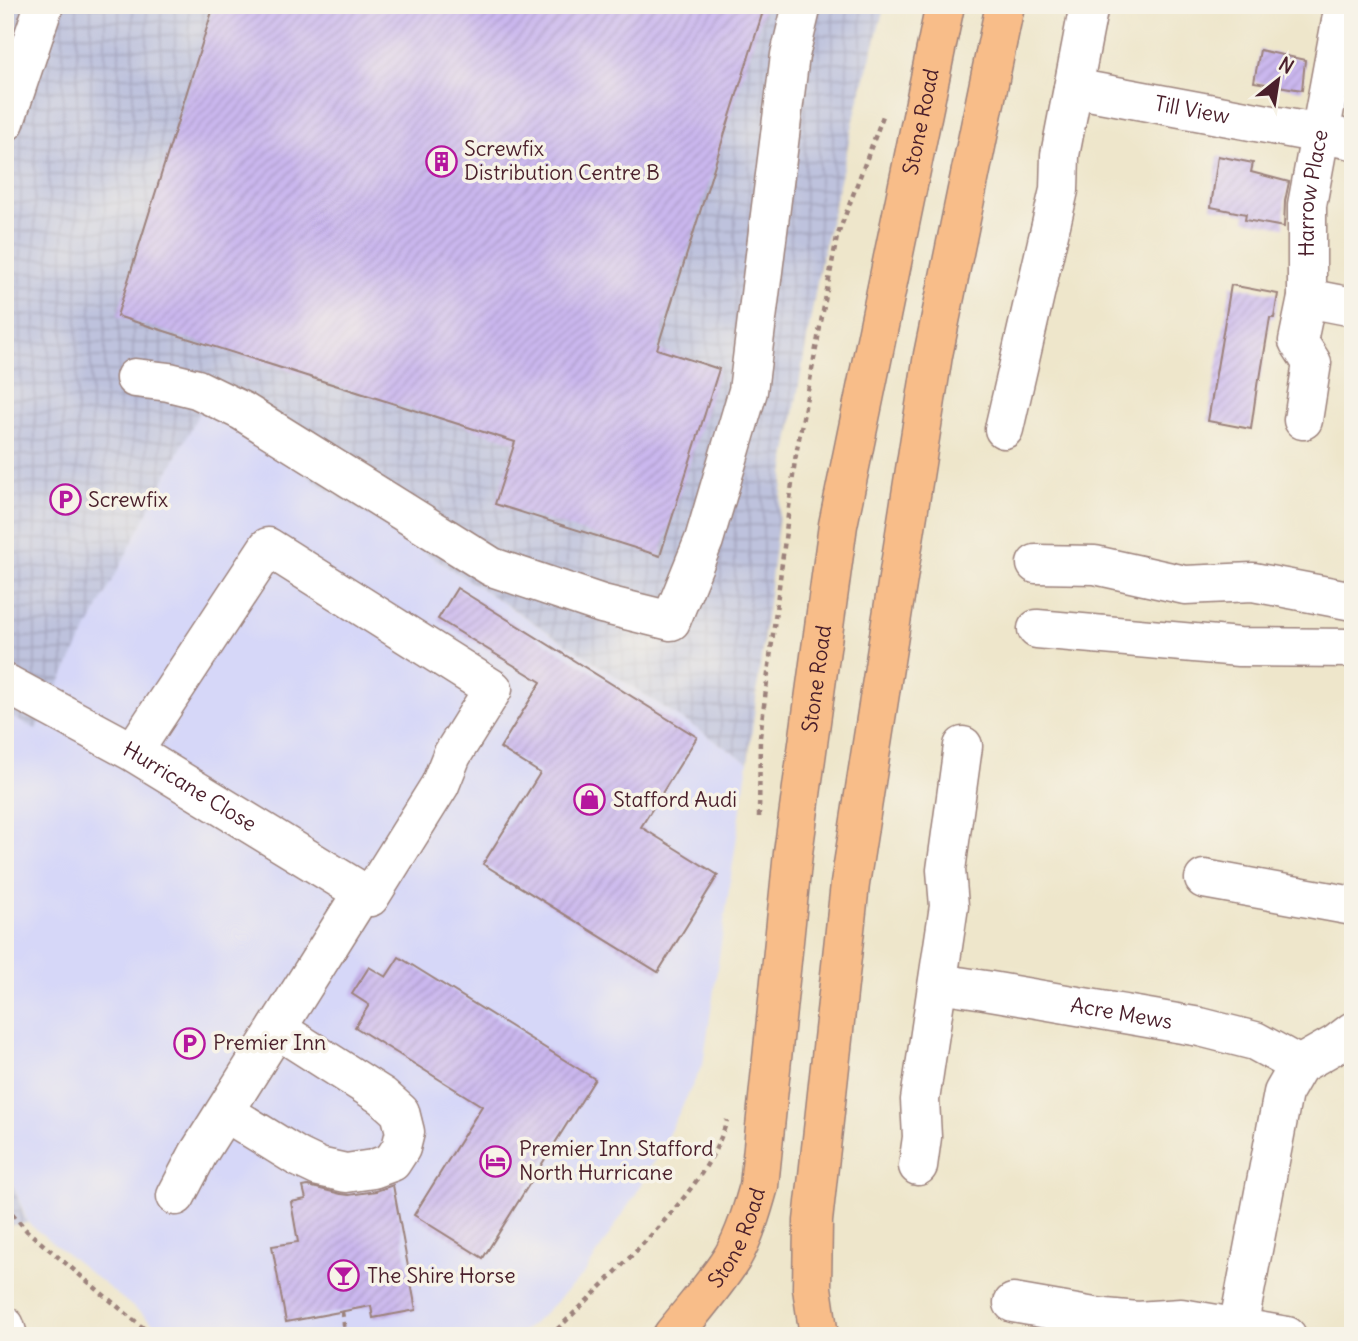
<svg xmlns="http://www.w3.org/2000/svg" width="1358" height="1341" viewBox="0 0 1358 1341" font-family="Delius,sans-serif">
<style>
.built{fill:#d6d7f8}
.industrial{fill:url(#industrial-grid)}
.building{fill:url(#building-hatch)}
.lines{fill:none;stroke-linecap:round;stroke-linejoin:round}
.minor-casing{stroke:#9c827b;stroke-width:41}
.highway-casing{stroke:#9c827b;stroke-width:41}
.path{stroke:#9c827b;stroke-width:4.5;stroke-dasharray:5 5;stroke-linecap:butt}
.minor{stroke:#fff;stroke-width:38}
.highway{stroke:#f8bd89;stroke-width:38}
.labels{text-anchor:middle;stroke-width:7;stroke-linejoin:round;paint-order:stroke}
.street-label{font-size:21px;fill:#4a1f2b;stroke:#f7f3e8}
.poi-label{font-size:21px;fill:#4a1f2b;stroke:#f7f3e8;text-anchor:start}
</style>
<defs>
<pattern id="industrial-grid" width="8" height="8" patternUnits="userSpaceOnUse" patternTransform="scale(1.75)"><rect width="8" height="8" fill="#bec2dd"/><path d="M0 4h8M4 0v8" fill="none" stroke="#a5a6be"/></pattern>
<pattern id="building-hatch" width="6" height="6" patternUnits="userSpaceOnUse" patternTransform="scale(1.75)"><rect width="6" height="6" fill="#cab7ee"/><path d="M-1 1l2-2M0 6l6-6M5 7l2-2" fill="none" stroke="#af9dcc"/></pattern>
</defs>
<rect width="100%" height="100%" fill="#f7f3e8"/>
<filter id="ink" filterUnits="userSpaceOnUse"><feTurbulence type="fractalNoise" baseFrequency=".0143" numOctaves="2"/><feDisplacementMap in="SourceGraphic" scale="14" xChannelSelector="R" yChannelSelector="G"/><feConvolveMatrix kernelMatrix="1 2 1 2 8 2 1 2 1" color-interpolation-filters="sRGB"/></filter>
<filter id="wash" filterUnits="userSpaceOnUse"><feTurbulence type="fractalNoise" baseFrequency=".00686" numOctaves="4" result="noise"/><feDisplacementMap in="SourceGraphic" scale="28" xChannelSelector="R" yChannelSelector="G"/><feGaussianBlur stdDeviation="1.57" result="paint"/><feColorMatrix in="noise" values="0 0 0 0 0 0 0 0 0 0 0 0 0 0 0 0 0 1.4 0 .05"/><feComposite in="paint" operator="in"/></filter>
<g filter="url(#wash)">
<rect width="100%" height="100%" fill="#eee6cb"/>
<polygon class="built" points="201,407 748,762 703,1064 669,1133 637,1192 584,1274 533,1324 517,1336 169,1336 28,1223 5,1164 5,714 36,728"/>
<g class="industrial">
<polygon points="5,5 885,5 858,103 820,265 786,459 748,762 202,407 36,729 5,714"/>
<polygon points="5,1164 27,1223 28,1223 5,1226"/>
</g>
<g id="blocks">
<g class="building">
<polygon points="214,5 765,5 657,349 719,369 660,556 495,504 515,442 117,316"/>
<polygon points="1260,50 1305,60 1302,90 1254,82"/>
<polygon points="1218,156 1253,163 1251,172 1289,182 1285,201 1284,227 1245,220 1246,214 1211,207"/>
<polygon points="1231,285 1278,294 1274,318 1270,318 1260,379 1258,379 1251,429 1208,421"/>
<polygon points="457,588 697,737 641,827 718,875 658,972 483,864 540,773 500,748 541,682 438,619"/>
<polygon points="399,957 595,1079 483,1258 414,1215 482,1106 355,1027 369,1005 352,994 369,967 386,977"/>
<polygon points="393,1185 416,1310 373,1318 371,1306 286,1322 272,1246 298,1242 291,1202 306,1199 303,1187 308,1186 341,1194 349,1195 376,1191"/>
</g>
</g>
</g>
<g filter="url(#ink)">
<use href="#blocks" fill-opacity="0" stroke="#9c827b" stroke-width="2"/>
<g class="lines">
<defs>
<g id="minor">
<path id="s1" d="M 1073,88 L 1353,140"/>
<polyline points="5,122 44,5"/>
<polyline points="1307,298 1353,307"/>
<polyline points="135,378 169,382 197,389 242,411 492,567 602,604 671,621 704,540 748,391 790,55 802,5"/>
<path id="s2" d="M 1303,420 L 1312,363 L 1298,341 L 1307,298 L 1307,205 L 1344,5"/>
<polyline points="1004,429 1059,190 1060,155 1089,5"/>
<polyline points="1036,564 1095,565 1185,585 1253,582 1353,601"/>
<polyline points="1037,629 1239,647 1353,648"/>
<path id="s3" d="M 5,683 L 133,752 L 370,897 L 440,785 L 452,755 L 493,689 L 268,547 L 133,752"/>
<polyline points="1204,879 1353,906"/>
<path id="s4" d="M 938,983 L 985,990 L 1200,1027 L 1255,1041 L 1299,1065 L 1336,1044 L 1353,1031"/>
<polyline points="225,1112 298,1157 319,1167 346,1173 373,1169 392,1162 401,1148 405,1132 400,1112 382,1096 277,1029"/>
<polyline points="918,1166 922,1137 920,1100 949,906 946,870 963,746"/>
<polyline points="176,1196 198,1154 362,893"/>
<polyline points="1013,1303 1094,1317 1137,1321 1181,1318 1287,1336"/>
<polyline points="5,1326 8,1336"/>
<polyline points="1238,1328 1283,1093 1299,1065"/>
</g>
<g id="highway">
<path id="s5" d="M 672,1336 C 692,1311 715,1285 732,1258 C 745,1235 752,1211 759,1186 L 793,853 L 838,525 L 945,5"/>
<polyline points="819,1336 812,1288 813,1221 850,884 933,355 1005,5"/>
</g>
</defs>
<use href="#minor" class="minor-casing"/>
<use href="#highway" class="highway-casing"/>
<g class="path">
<polyline points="759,817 760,737 795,460 837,237 883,116"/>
<polyline points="5,1195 11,1212 27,1231 153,1336"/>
<polyline points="342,1312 346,1336"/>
<path d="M 550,1336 C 580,1308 610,1278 639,1248 C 673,1212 713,1169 727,1120"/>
</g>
<use href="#minor" class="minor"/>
<use href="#highway" class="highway"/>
</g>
</g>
<defs>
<symbol id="building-ring" viewBox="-11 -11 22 22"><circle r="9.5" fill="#f7f3e8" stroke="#b5179e" stroke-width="1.5"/><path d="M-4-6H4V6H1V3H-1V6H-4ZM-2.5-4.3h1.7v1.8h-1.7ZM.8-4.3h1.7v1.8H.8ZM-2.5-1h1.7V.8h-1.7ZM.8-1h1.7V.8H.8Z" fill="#b5179e"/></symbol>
<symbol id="parking-ring" viewBox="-11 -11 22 22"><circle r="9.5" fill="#f7f3e8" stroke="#b5179e" stroke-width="1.5"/><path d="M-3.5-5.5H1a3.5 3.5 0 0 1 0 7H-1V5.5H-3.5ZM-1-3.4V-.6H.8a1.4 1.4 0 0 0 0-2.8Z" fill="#b5179e"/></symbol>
<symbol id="shop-ring" viewBox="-11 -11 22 22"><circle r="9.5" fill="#f7f3e8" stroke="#b5179e" stroke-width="1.5"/><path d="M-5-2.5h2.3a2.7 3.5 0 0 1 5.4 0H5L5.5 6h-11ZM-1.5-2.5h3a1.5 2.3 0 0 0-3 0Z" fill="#b5179e"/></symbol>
<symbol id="hotel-ring" viewBox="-11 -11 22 22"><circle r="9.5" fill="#f7f3e8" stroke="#b5179e" stroke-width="1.5"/><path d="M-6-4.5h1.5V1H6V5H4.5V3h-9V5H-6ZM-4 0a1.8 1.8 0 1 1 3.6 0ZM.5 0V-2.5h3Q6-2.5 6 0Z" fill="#b5179e"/></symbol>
<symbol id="bar-ring" viewBox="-11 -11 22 22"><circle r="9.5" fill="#f7f3e8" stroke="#b5179e" stroke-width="1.5"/><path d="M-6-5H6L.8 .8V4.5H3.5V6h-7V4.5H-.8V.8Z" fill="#b5179e"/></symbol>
</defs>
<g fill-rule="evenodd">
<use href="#building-ring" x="424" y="144" width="35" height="35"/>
<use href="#parking-ring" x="48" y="482" width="35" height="35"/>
<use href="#shop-ring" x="572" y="782" width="35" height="35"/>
<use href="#parking-ring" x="172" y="1026" width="35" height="35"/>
<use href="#hotel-ring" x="478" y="1144" width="35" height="35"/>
<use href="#bar-ring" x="326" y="1258" width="35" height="35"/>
</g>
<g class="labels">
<g class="street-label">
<text dy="7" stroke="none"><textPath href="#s1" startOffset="121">Till View</textPath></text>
<text dy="7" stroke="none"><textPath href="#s5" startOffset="1253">Stone Road</textPath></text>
<text dy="7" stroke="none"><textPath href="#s2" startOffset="233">Harrow Place</textPath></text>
<text dy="7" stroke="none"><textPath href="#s5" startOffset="686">Stone Road</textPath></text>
<text dy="7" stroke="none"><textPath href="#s3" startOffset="212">Hurricane Close</textPath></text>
<text dy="7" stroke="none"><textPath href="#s4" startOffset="186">Acre Mews</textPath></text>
<text dy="7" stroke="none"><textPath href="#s5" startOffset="119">Stone Road</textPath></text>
</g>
<g class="poi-label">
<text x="464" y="156">Screwfix<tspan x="464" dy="24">Distribution Centre B</tspan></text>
<text x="88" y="507">Screwfix</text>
<text x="613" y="807">Stafford Audi</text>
<text x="213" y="1050">Premier Inn</text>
<text x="519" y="1156">Premier Inn Stafford<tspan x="519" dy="24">North Hurricane</tspan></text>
<text x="367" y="1283">The Shire Horse</text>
</g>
</g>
<rect width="1358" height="1341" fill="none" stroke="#f7f3e8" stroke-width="28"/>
<g transform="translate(1278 80) rotate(30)" stroke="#f7f3e8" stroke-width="5" paint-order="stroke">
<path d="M0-5L12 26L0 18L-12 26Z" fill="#4a1f2b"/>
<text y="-10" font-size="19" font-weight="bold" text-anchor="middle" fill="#4a1f2b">N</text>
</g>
</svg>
